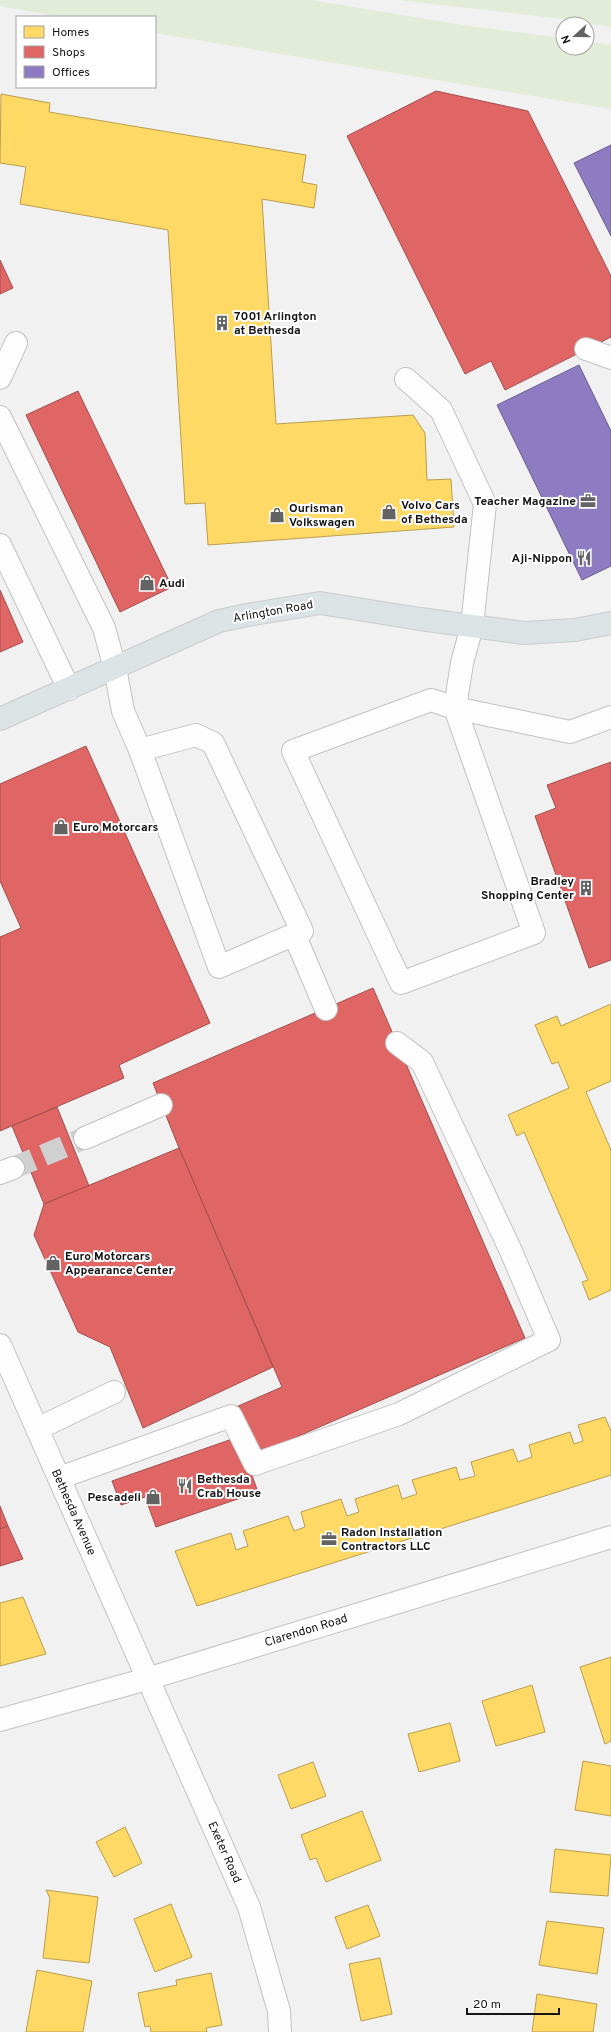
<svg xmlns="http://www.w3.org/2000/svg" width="611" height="2032" viewBox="0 0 611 2032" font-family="Overpass,sans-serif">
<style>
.green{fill:#e2ecd8}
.homes{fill:#ffd966;stroke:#b99e4e}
.shops{fill:#e06666;stroke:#a34e4e}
.offices{fill:#8e7cc3;stroke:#6a5d8f}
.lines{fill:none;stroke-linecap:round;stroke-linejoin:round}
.minor-tunnel{stroke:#d0d0d0;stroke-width:22;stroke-dasharray:22 11;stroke-linecap:butt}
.minor-casing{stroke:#c2c2c2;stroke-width:24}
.major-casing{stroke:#ccc;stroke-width:24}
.minor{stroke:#fdfdfd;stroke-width:22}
.major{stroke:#dbe3e5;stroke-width:22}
.labels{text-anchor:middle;stroke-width:4;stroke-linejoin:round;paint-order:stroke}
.poi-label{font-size:12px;font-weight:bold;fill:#161617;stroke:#fff;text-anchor:start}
.street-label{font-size:12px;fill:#161617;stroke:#fff}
</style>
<rect width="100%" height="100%" fill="#f1f1f1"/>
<g class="green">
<polygon points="0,0 310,0 476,27 563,38 563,48 587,48 587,41 611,45 611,109 155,33 155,17 60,17 0,6"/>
<polygon points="399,0 611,0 611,27 563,19"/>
</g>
<g class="homes">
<polygon points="1,94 50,103 49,112 306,155 302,182 317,185 314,208 262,199 276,424 413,415 425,433 427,480 451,479 454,527 208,545 205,503 185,504 168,230 20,204 26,167 0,163"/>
<polygon points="611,1004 611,1081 586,1092 611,1150 611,1290 589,1300 582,1282 588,1280 524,1132 517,1136 508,1115 569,1088 558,1062 552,1064 535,1025 557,1016 561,1026"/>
<polygon points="605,1417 611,1431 611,1475 197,1606 175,1551 231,1533 236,1550 248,1546 243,1531 288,1516 294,1531 305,1527 301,1512 341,1499 347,1516 359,1512 355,1499 398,1485 402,1499 417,1494 412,1480 456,1467 460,1480 475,1476 471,1462 513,1449 518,1462 532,1457 529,1445 570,1432 574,1444 583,1441 578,1425"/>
<polygon points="23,1597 46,1654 0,1666 0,1603"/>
<polygon points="611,1657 611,1741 605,1744 580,1667"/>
<polygon points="532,1685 545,1732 496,1746 482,1701"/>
<polygon points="450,1723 460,1761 419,1772 408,1734"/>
<polygon points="583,1761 611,1766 611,1816 575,1810"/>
<polygon points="313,1762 326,1796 291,1809 278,1775"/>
<polygon points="362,1811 381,1860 326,1882 316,1858 310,1860 301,1835"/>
<polygon points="125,1827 142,1863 114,1877 96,1842"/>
<polygon points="555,1849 611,1855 608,1896 550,1892"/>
<polygon points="46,1890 98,1897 89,1963 43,1958 50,1898"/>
<polygon points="171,1904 192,1957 155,1972 134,1919"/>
<polygon points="368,1905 380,1936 347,1949 335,1917"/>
<polygon points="547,1921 604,1928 597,1974 539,1965"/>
<polygon points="380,1958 392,2014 361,2021 349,1964"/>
<polygon points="37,1970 92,1981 83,2032 26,2032"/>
<polygon points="211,1973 222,2025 206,2028 207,2032 151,2032 150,2026 145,2027 138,1993 177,1985 176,1980"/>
<polygon points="537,1994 597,2004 593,2032 532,2032"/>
</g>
<g class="shops">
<polygon points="436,91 528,111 611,276 611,337 505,390 491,361 465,374 347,136"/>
<polygon points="0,260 13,288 0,294"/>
<polygon points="78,391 172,587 120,612 26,415"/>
<polygon points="0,590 23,642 0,652"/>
<polygon points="86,746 210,1023 119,1065 124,1078 0,1131 0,937 21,928 0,881 0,784"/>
<polygon points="611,762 611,960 589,968 535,816 556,808 547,785"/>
<polygon points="373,988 525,1338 257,1454 236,1407 282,1387 179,1148 153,1083"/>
<polygon points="57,1107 89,1186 44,1204 12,1126"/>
<polygon points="179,1148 273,1367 143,1428 110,1347 78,1332 34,1235 44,1204"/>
<polygon points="238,1437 258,1492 156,1527 145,1497 121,1505 112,1481"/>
<polygon points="0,1506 8,1526 0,1529"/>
<polygon points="8,1526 23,1559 0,1566 0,1529"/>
</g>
<g class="offices">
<polygon points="611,145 611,236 574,163"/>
<polygon points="579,365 611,431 611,566 582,580 497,405"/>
</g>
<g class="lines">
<polyline class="minor-tunnel" points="13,1168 85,1138"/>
<defs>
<g id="minor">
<polyline points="586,349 611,358"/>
<polyline points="0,378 16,343"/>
<polyline points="406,379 441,410 485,504 472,626 462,663 455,708 570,732 611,717"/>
<polyline points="0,417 104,628 115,668 123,711 140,750"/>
<polyline points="0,545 69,689"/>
<polygon points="431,700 455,708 534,933 401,983 293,751"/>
<polygon points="196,735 213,743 302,931 219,967 140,750"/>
<polyline points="294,934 326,1009"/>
<polyline points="85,1138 161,1105"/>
<polyline points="0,1173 13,1168"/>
<polyline points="0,1345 249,1907 279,2011 280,2032"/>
<polyline points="37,1429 114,1392"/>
<polyline points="59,1478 231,1416 255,1464 399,1414 549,1340 510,1249 422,1062 397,1043"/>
<polyline points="0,1720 147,1679 611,1537"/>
</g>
<polyline id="major" points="0,719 219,621 247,615 320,603 420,619 524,633 575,630 611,623"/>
</defs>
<use href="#minor" class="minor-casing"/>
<use href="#major" class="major-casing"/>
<use href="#minor" class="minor"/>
<use href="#major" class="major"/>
</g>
<defs>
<symbol id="building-bare" viewBox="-9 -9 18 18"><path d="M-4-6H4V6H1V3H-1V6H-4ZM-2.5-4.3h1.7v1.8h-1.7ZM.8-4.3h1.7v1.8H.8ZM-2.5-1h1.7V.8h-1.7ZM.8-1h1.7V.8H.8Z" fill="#636363" stroke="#fff" stroke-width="2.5" paint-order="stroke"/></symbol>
<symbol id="office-bare" viewBox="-9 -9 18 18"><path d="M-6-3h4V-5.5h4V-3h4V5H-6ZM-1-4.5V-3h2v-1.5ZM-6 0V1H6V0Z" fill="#636363" stroke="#fff" stroke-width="2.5" paint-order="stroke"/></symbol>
<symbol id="shop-bare" viewBox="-9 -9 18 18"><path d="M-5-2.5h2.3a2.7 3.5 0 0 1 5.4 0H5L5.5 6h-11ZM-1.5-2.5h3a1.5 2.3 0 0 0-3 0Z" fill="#636363" stroke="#fff" stroke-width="2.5" paint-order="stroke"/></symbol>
<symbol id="restaurant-bare" viewBox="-9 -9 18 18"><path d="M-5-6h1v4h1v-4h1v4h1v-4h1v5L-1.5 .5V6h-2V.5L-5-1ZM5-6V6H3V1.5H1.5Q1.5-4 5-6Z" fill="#636363" stroke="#fff" stroke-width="2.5" paint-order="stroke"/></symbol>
</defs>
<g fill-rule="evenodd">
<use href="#building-bare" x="211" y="312" width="22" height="22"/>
<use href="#office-bare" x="577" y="490" width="22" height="22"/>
<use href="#shop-bare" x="378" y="501" width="22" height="22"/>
<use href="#shop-bare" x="266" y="504" width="22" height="22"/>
<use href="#restaurant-bare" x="573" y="547" width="22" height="22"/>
<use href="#shop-bare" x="136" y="572" width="22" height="22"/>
<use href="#shop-bare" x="50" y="816" width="22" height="22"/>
<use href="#building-bare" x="575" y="877" width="22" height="22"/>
<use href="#shop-bare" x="42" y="1252" width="22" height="22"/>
<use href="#restaurant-bare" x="174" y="1475" width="22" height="22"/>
<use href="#shop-bare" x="142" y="1486" width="22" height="22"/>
<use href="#office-bare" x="318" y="1528" width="22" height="22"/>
</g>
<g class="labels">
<g class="poi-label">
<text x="234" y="320">7001 Arlington<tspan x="234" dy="14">at Bethesda</tspan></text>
<text x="576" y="505" text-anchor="end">Teacher Magazine</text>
<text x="401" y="509">Volvo Cars<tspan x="401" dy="14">of Bethesda</tspan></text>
<text x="289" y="512">Ourisman<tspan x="289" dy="14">Volkswagen</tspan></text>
<text x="572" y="562" text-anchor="end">Aji-Nippon</text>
<text x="159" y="587">Audi</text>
<text x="73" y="831">Euro Motorcars</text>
<text x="574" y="885" text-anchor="end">Bradley<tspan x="574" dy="14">Shopping Center</tspan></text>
<text x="65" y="1260">Euro Motorcars<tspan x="65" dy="14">Appearance Center</tspan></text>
<text x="197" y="1483">Bethesda<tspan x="197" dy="14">Crab House</tspan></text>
<text x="141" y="1501" text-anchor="end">Pescadeli</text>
<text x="341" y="1536">Radon Installation<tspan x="341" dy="14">Contractors LLC</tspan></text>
</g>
<g class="street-label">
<text transform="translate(273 611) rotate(-10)" y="4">Arlington Road</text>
<text transform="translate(74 1512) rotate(66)" y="4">Bethesda Avenue</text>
<text transform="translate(306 1630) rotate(-17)" y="4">Clarendon Road</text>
<text transform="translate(225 1852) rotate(66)" y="4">Exeter Road</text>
</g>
</g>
<rect x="16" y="16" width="140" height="72" fill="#ffffff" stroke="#a2a2a2"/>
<rect x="24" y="26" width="20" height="12" fill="#ffd966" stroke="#a2a2a2"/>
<text x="52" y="36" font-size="12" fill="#161617">Homes</text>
<rect x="24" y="46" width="20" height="12" fill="#e06666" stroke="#a2a2a2"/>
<text x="52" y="56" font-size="12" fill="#161617">Shops</text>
<rect x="24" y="66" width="20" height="12" fill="#8e7cc3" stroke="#a2a2a2"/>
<text x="52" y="76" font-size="12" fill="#161617">Offices</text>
<g transform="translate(575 36) rotate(249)"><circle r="19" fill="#ffffff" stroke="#a2a2a2"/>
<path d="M0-3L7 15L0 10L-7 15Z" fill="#636363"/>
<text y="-6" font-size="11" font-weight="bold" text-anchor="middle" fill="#161617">N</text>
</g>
<path d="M467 2008v6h92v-6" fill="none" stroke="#161617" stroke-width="2"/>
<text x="473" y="2008" font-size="12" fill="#161617" stroke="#ffffff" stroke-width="3" paint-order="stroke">20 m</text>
</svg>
